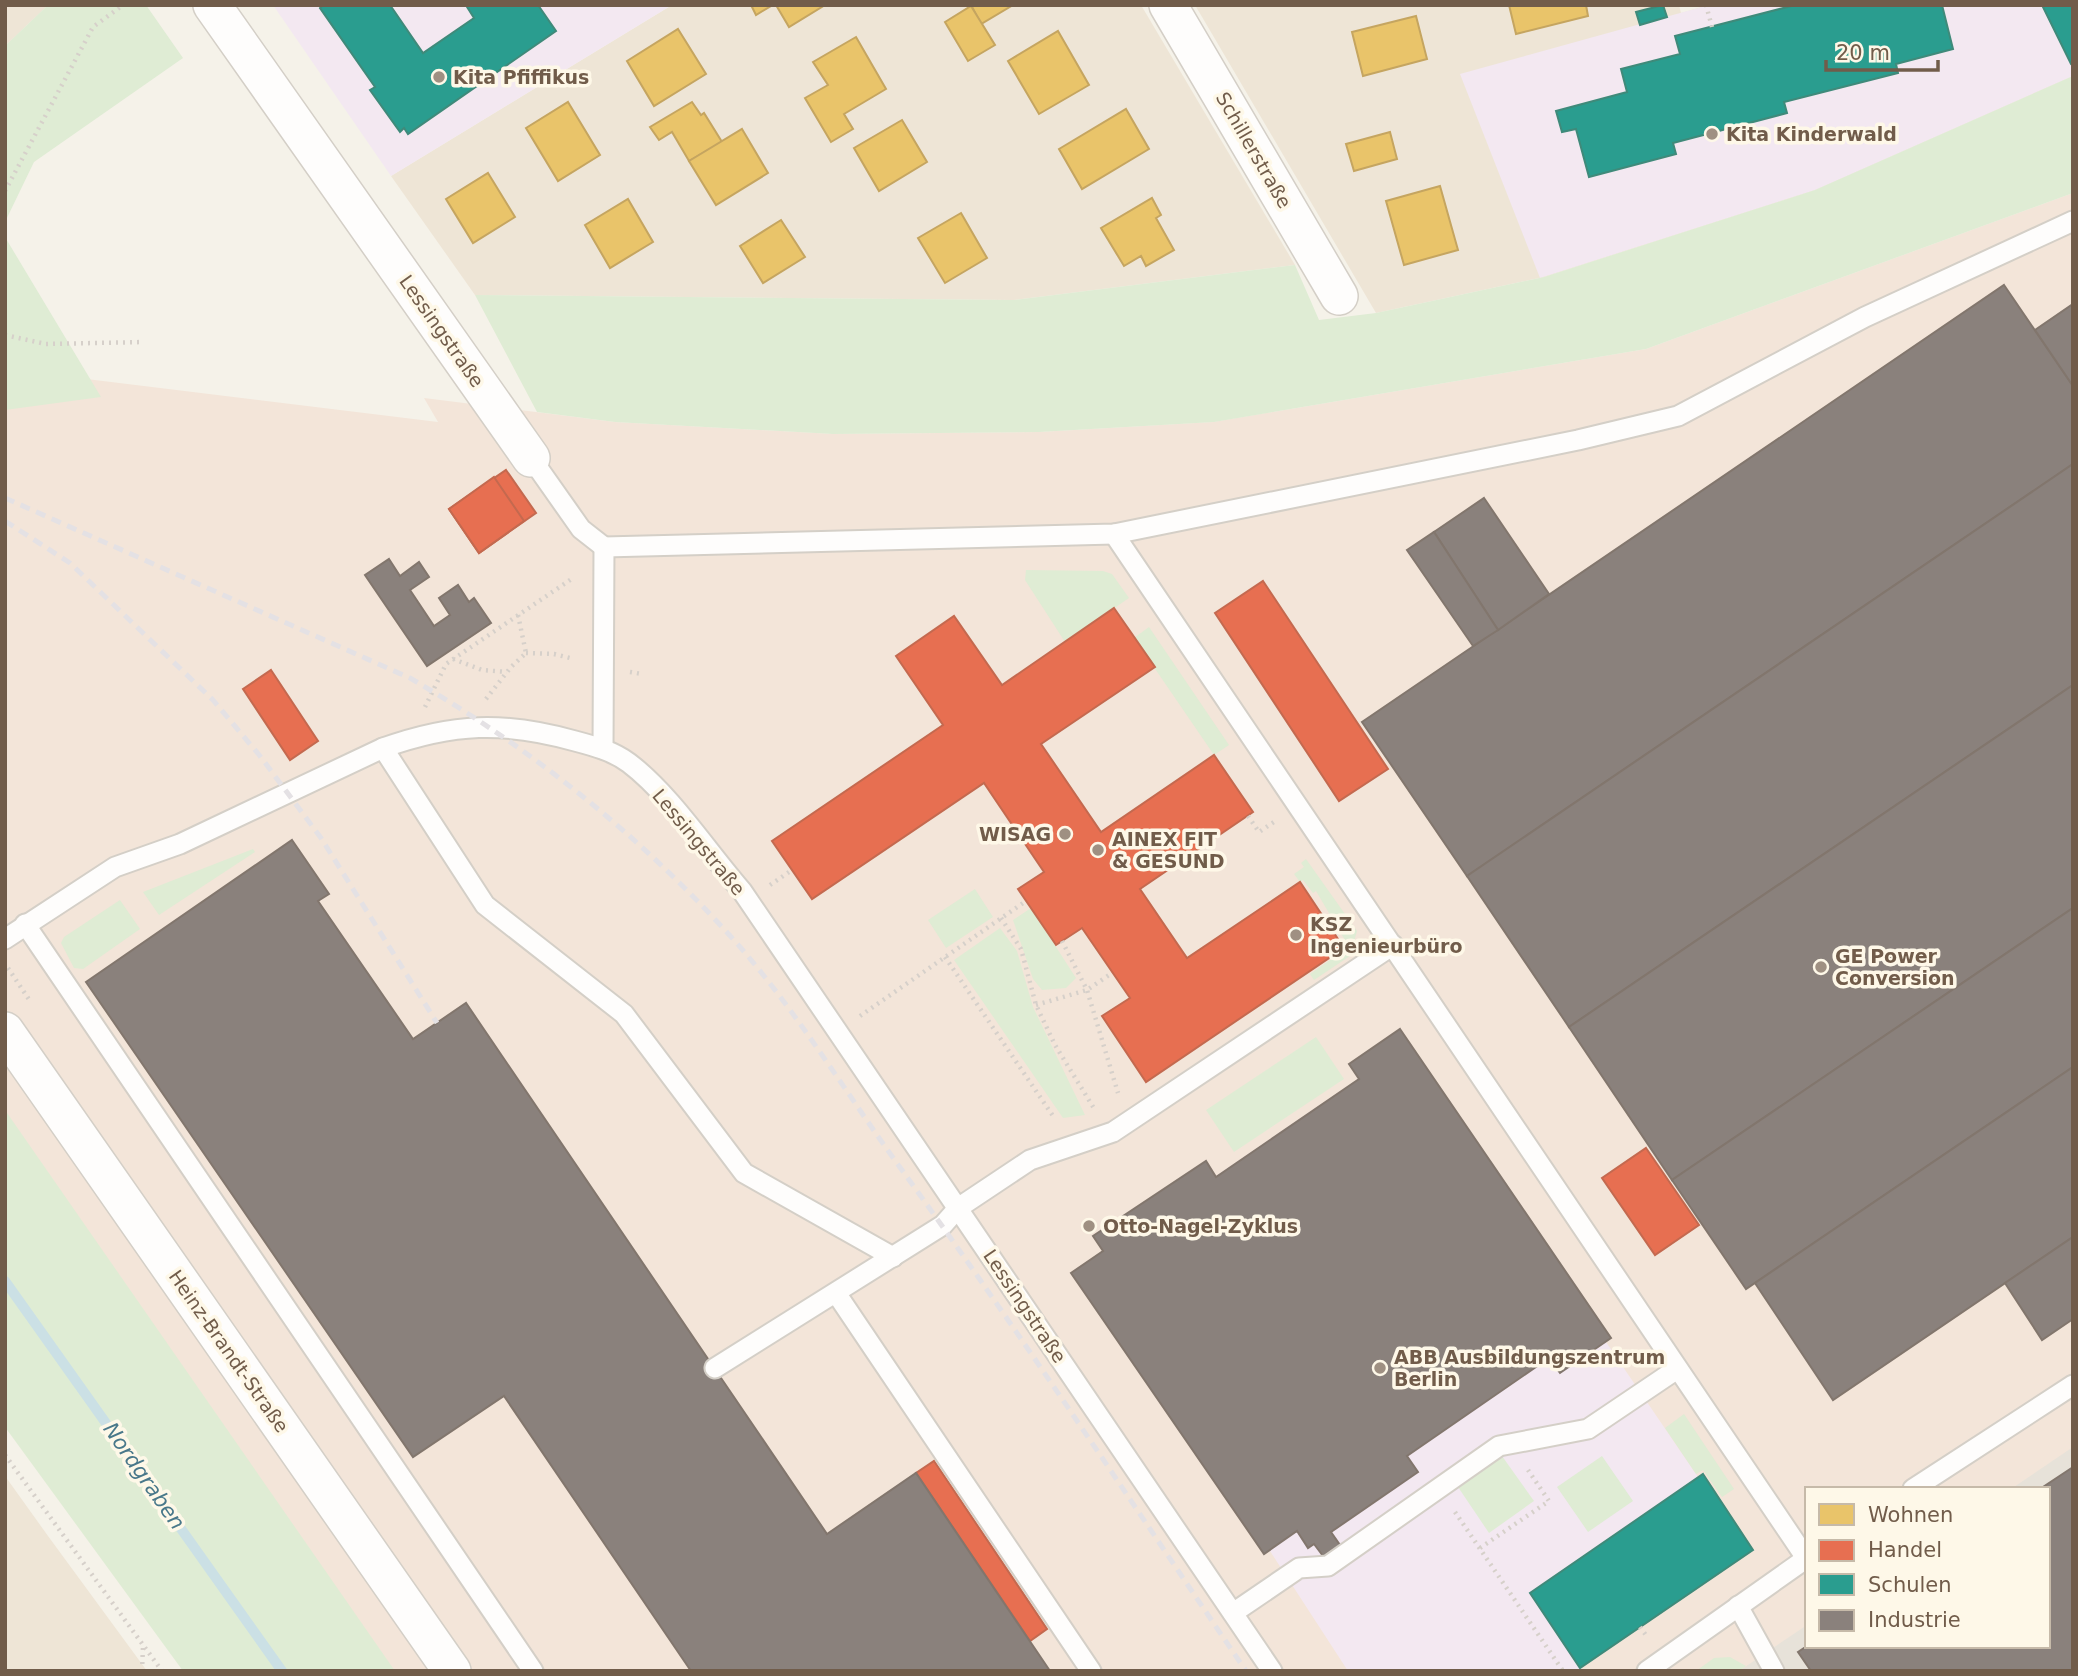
<svg xmlns="http://www.w3.org/2000/svg" width="2078" height="1676" viewBox="0 0 2078 1676" font-family="'DejaVu Sans',sans-serif">
<style>
.residential{fill:#eee5d6}
.commercial{fill:#f3e5d9;fill-rule:evenodd}
.industrial{fill:#e7e2d9}
.education{fill:#f3e8f1}
.green{fill:#dfecd4}
.homes{fill:#e9c46a;stroke:#c5a560;stroke-width:2}
.shops{fill:#e76f51;stroke:#c4694f;stroke-width:2}
.schools{fill:#2a9d8f;stroke:#3f8a7a;stroke-width:2}
.industry{fill:#8a817c;stroke:#82766d;stroke-width:2}
.lines{fill:none;stroke-linecap:round;stroke-linejoin:round}
.stream{stroke:#cbe0e5;stroke-width:10}
.service-casing{stroke:#d4cfc7;stroke-width:23}
.minor-casing{stroke:#d4cfc7;stroke-width:40}
.path{stroke:#d6d0ca;stroke-width:4.5;stroke-dasharray:2 5;stroke-linecap:butt}
.service{stroke:#fefdfc;stroke-width:19}
.minor{stroke:#fefdfc;stroke-width:37}
.rail{stroke:#e4e1e4;stroke-width:5;stroke-dasharray:10 7;stroke-linecap:butt}
.poi-dot{fill:#9f9082;stroke:#fef8e8;stroke-width:2.5}
.labels{text-anchor:middle;stroke-width:7;stroke-linejoin:round;paint-order:stroke}
.poi-label{font-size:19px;font-weight:bold;fill:#715c4a;stroke:#fef8e8;text-anchor:start}
.street-label{font-size:19px;fill:#715c4a;stroke:#fef8e8}
.water-label{font-size:21px;font-style:italic;fill:#49788a;stroke:#fef8e8}
</style>
<rect width="100%" height="100%" fill="#f5f2e9"/>
<g class="residential">
<polygon points="5,5 48,5 5,46"/>
<polygon points="672,5 1141,5 1295,265 1014,300 475,295 391,176"/>
<polygon points="1195,5 1679,5 1681,13 1709,5 2073,68 2073,76 1815,190 1544,277 1376,313"/>
<polygon points="5,1476 48,1536 147,1671 5,1671"/>
</g>
<path class="commercial" d="M 2073,193 L 2073,1671 L 385,1671 L 5,1141 L 5,369 L 438,422 L 424,398 L 615,422 L 833,434 L 1039,432 L 1213,422 L 1646,349 ZM 1807,1489 L 2048,1489 L 2048,1646 L 1807,1646 Z"/>
<polygon class="industrial" points="2073,1447 2073,1671 1739,1671 1807,1625 1807,1646 2048,1646 2048,1489 2011,1489"/>
<g class="education">
<polygon points="273,5 672,5 391,176"/>
<polygon points="1709,5 2042,5 2073,68 2073,76 1815,190 1540,278 1460,74"/>
<polygon points="1400,1029 1611,1338 1606,1342 1696,1474 1698,1477 1703,1474 1753,1550 1581,1667 1583,1671 1348,1671 1270,1551 1264,1554 1071,1273 1103,1251 1093,1236 1206,1161 1216,1176 1358,1079 1349,1064"/>
</g>
<g class="green">
<polygon points="48,5 146,5 183,58 34,162 5,222 5,46"/>
<polygon points="2073,76 2073,193 1646,349 1214,422 1039,432 833,434 615,422 537,412 475,295 1014,300 1295,265 1319,320 1376,313 1544,277 1815,190"/>
<polygon points="5,237 101,397 5,410"/>
<polygon points="1026,570 1103,571 1112,574 1129,598 1065,642 1025,580"/>
<polygon points="1149,627 1229,745 1214,755 1134,638"/>
<polygon points="253,849 255,852 159,915 143,892"/>
<polygon points="1306,859 1357,931 1350,956 1314,980 1310,974 1349,947 1316,891 1313,893 1303,880 1300,882 1294,874 1304,867 1301,863"/>
<polygon points="975,889 993,917 946,948 928,920"/>
<polygon points="120,900 140,929 83,969 74,968 61,943 64,937"/>
<polygon points="1031,908 1076,978 1066,988 1042,990 1033,979 1013,920"/>
<polygon points="1000,928 1017,951 1033,1007 1085,1115 1063,1118 954,960"/>
<polygon points="1316,1037 1344,1079 1234,1152 1206,1110"/>
<polygon points="5,1110 395,1671 183,1671 5,1427"/>
<polygon points="1684,1414 1734,1489 1722,1497 1703,1470 1696,1474 1665,1428"/>
<polygon points="1502,1456 1534,1501 1489,1533 1458,1487"/>
<polygon points="1602,1456 1633,1501 1588,1532 1557,1487"/>
<polygon points="1730,1657 1746,1666 1739,1671 1696,1671 1714,1658"/>
</g>
<g class="homes">
<polygon points="751,5 770,5 771,6 756,15"/>
<polygon points="776,5 825,5 789,27"/>
<polygon points="971,5 1013,5 981,24"/>
<polygon points="1509,5 1586,5 1588,16 1516,34"/>
<polygon points="971,6 995,45 968,61 945,22"/>
<polygon points="1416,16 1427,59 1363,76 1352,32"/>
<polygon points="678,29 706,74 654,106 627,61"/>
<polygon points="1058,31 1089,85 1039,114 1008,61"/>
<polygon points="856,37 886,89 844,114 853,129 831,142 805,98 828,85 813,62"/>
<polygon points="568,102 600,155 558,181 526,128"/>
<polygon points="692,102 701,115 704,113 722,142 689,161 672,132 659,140 650,127"/>
<polygon points="1126,109 1149,149 1082,189 1059,149"/>
<polygon points="902,120 927,162 879,191 854,148"/>
<polygon points="742,129 768,173 716,205 689,161"/>
<polygon points="1390,132 1397,159 1354,171 1346,144"/>
<polygon points="488,173 515,217 473,243 446,199"/>
<polygon points="1440,186 1458,250 1404,265 1386,201"/>
<polygon points="1152,198 1161,215 1156,218 1174,250 1146,266 1141,256 1124,266 1101,228"/>
<polygon points="628,199 653,242 610,268 585,225"/>
<polygon points="961,213 987,258 945,283 918,238"/>
<polygon points="781,220 805,257 763,283 740,246"/>
</g>
<g class="shops">
<polygon points="506,470 536,513 479,553 449,509"/>
<polygon points="494,477 524,521 479,553 449,509"/>
<polygon points="1263,581 1388,769 1339,801 1215,613"/>
<polygon points="1114,608 1155,667 1041,744 1101,832 1214,755 1253,812 1140,889 1187,958 1300,882 1344,948 1146,1082 1102,1016 1130,998 1082,928 1056,945 1018,889 1044,872 984,783 812,899 772,841 943,725 896,656 954,616 1002,685"/>
<polygon points="271,670 318,741 290,760 243,689"/>
<polygon points="1646,1148 1699,1225 1655,1255 1602,1178"/>
<polygon points="934,1461 1047,1629 1030,1641 916,1473"/>
</g>
<g class="schools">
<polygon points="323,5 390,5 423,53 474,18 467,7 469,5 538,5 556,31 408,134 404,128 400,132 370,90 375,87 320,8"/>
<polygon points="1663,5 1667,17 1640,25 1636,12"/>
<polygon points="1795,5 1942,5 1953,49 1896,64 1898,73 1784,102 1787,113 1673,143 1676,154 1589,177 1576,129 1562,132 1556,111 1627,92 1621,69 1680,54 1675,36"/>
<polygon points="2042,5 2073,5 2073,63 2071,64"/>
<polygon points="1703,1474 1753,1550 1580,1668 1530,1593"/>
</g>
<g class="industry">
<polygon points="2004,285 2073,386 2073,464 1467,876 1362,722"/>
<polygon points="2073,304 2073,386 2035,330"/>
<polygon points="2073,464 2073,685 1569,1027 1467,876"/>
<polygon points="1484,498 1549,594 1498,630 1434,532"/>
<polygon points="1434,532 1498,630 1473,646 1407,550"/>
<polygon points="389,559 400,576 419,562 429,577 410,590 434,626 450,615 439,598 458,585 469,602 474,598 491,623 427,666 365,575"/>
<polygon points="2073,685 2073,908 1672,1180 1569,1027"/>
<polygon points="292,840 329,894 318,901 413,1039 466,1003 827,1534 916,1473 1050,1671 691,1671 504,1396 413,1457 86,982"/>
<polygon points="2073,908 2073,1067 1746,1289 1672,1180"/>
<polygon points="1400,1029 1611,1338 1560,1373 1549,1358 1407,1456 1418,1472 1331,1532 1340,1545 1323,1556 1314,1544 1308,1548 1297,1531 1264,1554 1071,1273 1103,1251 1093,1236 1206,1161 1216,1177 1359,1079 1349,1064"/>
<polygon points="2073,1067 2073,1237 1833,1400 1755,1283"/>
<polygon points="2073,1237 2073,1319 2042,1340 2005,1283"/>
<polygon points="2073,1467 2073,1671 1811,1671 1798,1652 1807,1646 2048,1646 2048,1489 2040,1489"/>
</g>
<g class="lines">
<polyline class="stream" points="5,1281 282,1671"/>
<defs>
<g id="service">
<polyline points="531,458 581,529 604,547"/>
<polyline points="1114,534 1806,1558"/>
<polyline points="604,547 1114,534 1578,440 1678,416 1865,317 2073,221"/>
<polyline points="383,748 485,905 624,1014 744,1173 893,1257"/>
<polyline points="603,749 604,547"/>
<polyline points="25,924 533,1671"/>
<path d="M 5,939 L 115,867 L 180,844 L 383,748 C 453,723 504,721 575,741 C 594,746 613,751 629,763 C 671,795 707,851 742,891 L 1272,1671"/>
<polyline points="836,1293 1091,1671"/>
<polyline points="715,1368 943,1225 958,1208 1030,1160 1113,1132 1393,945"/>
<polyline points="1913,1489 2073,1385"/>
<polyline points="1738,1606 1774,1671"/>
<polyline points="1233,1613 1299,1568 1328,1566 1499,1446 1588,1429 1677,1369"/>
<polyline points="1647,1671 1807,1558"/>
</g>
<g id="minor">
<polyline points="212,5 531,458"/>
<polyline points="1168,5 1339,296"/>
<polyline points="5,1031 452,1671"/>
</g>
</defs>
<use href="#service" class="service-casing"/>
<use href="#minor" class="minor-casing"/>
<g class="path">
<polyline points="1706,5 1712,27"/>
<polyline points="5,191 93,27 123,5"/>
<polyline points="5,335 46,344 144,342"/>
<polyline points="526,653 554,654 574,659"/>
<polyline points="453,659 482,670 507,672"/>
<polyline points="630,672 642,674"/>
<polyline points="486,699 511,667 526,653 518,615"/>
<polyline points="425,707 446,664 573,578"/>
<polyline points="1248,816 1259,832 1274,822"/>
<polyline points="770,885 792,870"/>
<polyline points="1001,918 1021,949 1036,1005 1055,1045 1095,1110"/>
<polyline points="1062,941 1087,990 1118,1093"/>
<polyline points="945,957 1053,1116"/>
<polyline points="8,968 30,1001"/>
<polyline points="1036,1005 1087,990 1112,973"/>
<polyline points="860,1016 1026,901"/>
<polyline points="5,1455 162,1671"/>
<polyline points="1455,1512 1563,1671"/>
<polyline points="1480,1548 1549,1501 1528,1470"/>
<polyline points="1640,1627 1648,1638"/>
<polyline points="142,1671 143,1647"/>
</g>
<use href="#service" class="service"/>
<use href="#minor" class="minor"/>
<g class="rail">
<path d="M 5,498 L 410,678 C 528,747 630,827 723,928 C 790,1000 841,1086 899,1166 C 1019,1331 1131,1502 1246,1671"/>
<polyline points="5,521 70,563 213,700 260,756 321,838 437,1023"/>
</g>
</g>
<g class="poi-dot">
<circle cx="439" cy="77" r="7"/>
<circle cx="1712" cy="134" r="7"/>
<circle cx="1065" cy="834" r="7"/>
<circle cx="1098" cy="850" r="7"/>
<circle cx="1296" cy="935" r="7"/>
<circle cx="1821" cy="967" r="7"/>
<circle cx="1089" cy="1226" r="7"/>
<circle cx="1380" cy="1368" r="7"/>
</g>
<g class="labels">
<g class="poi-label">
<text x="453" y="84">Kita Pfiffikus</text>
<text x="1726" y="141">Kita Kinderwald</text>
<text x="1051" y="841" text-anchor="end">WISAG</text>
<text x="1112" y="846">AINEX FIT<tspan x="1112" dy="22">&amp; GESUND</tspan></text>
<text x="1310" y="931">KSZ<tspan x="1310" dy="22">Ingenieurbüro</tspan></text>
<text x="1835" y="963">GE Power<tspan x="1835" dy="22">Conversion</tspan></text>
<text x="1103" y="1233">Otto-Nagel-Zyklus</text>
<text x="1394" y="1364">ABB Ausbildungszentrum<tspan x="1394" dy="22">Berlin</tspan></text>
</g>
<g class="street-label">
<text transform="translate(1254 150) rotate(60)" y="7">Schillerstraße</text>
<text transform="translate(442 331) rotate(55)" y="7">Lessingstraße</text>
<text transform="translate(699 842) rotate(50)" y="7">Lessingstraße</text>
<text transform="translate(1025 1306) rotate(56)" y="7">Lessingstraße</text>
<text transform="translate(229 1351) rotate(55)" y="7">Heinz-Brandt-Straße</text>
</g>
<g class="water-label">
<text transform="translate(144 1476) rotate(55)" y="7">Nordgraben</text>
</g>
</g>
<rect width="2078" height="1676" fill="none" stroke="#715c4a" stroke-width="14"/>
<rect x="1805" y="1487" width="245" height="161" fill="#fef8e8" stroke="#c6baa9" stroke-width="2"/>
<rect x="1819" y="1504" width="35" height="21" fill="#e9c46a" stroke="#c6baa9" stroke-width="2"/>
<text x="1868" y="1522" font-size="21" fill="#715c4a">Wohnen</text>
<rect x="1819" y="1540" width="35" height="21" fill="#e76f51" stroke="#c6baa9" stroke-width="2"/>
<text x="1868" y="1557" font-size="21" fill="#715c4a">Handel</text>
<rect x="1819" y="1574" width="35" height="21" fill="#2a9d8f" stroke="#c6baa9" stroke-width="2"/>
<text x="1868" y="1592" font-size="21" fill="#715c4a">Schulen</text>
<rect x="1819" y="1610" width="35" height="21" fill="#8a817c" stroke="#c6baa9" stroke-width="2"/>
<text x="1868" y="1627" font-size="21" fill="#715c4a">Industrie</text>
<path d="M1826 60v10h112v-10" fill="none" stroke="#715c4a" stroke-width="3.5"/>
<text x="1836" y="60" font-size="21" fill="#715c4a" stroke="#fef8e8" stroke-width="5" paint-order="stroke">20 m</text>
</svg>
